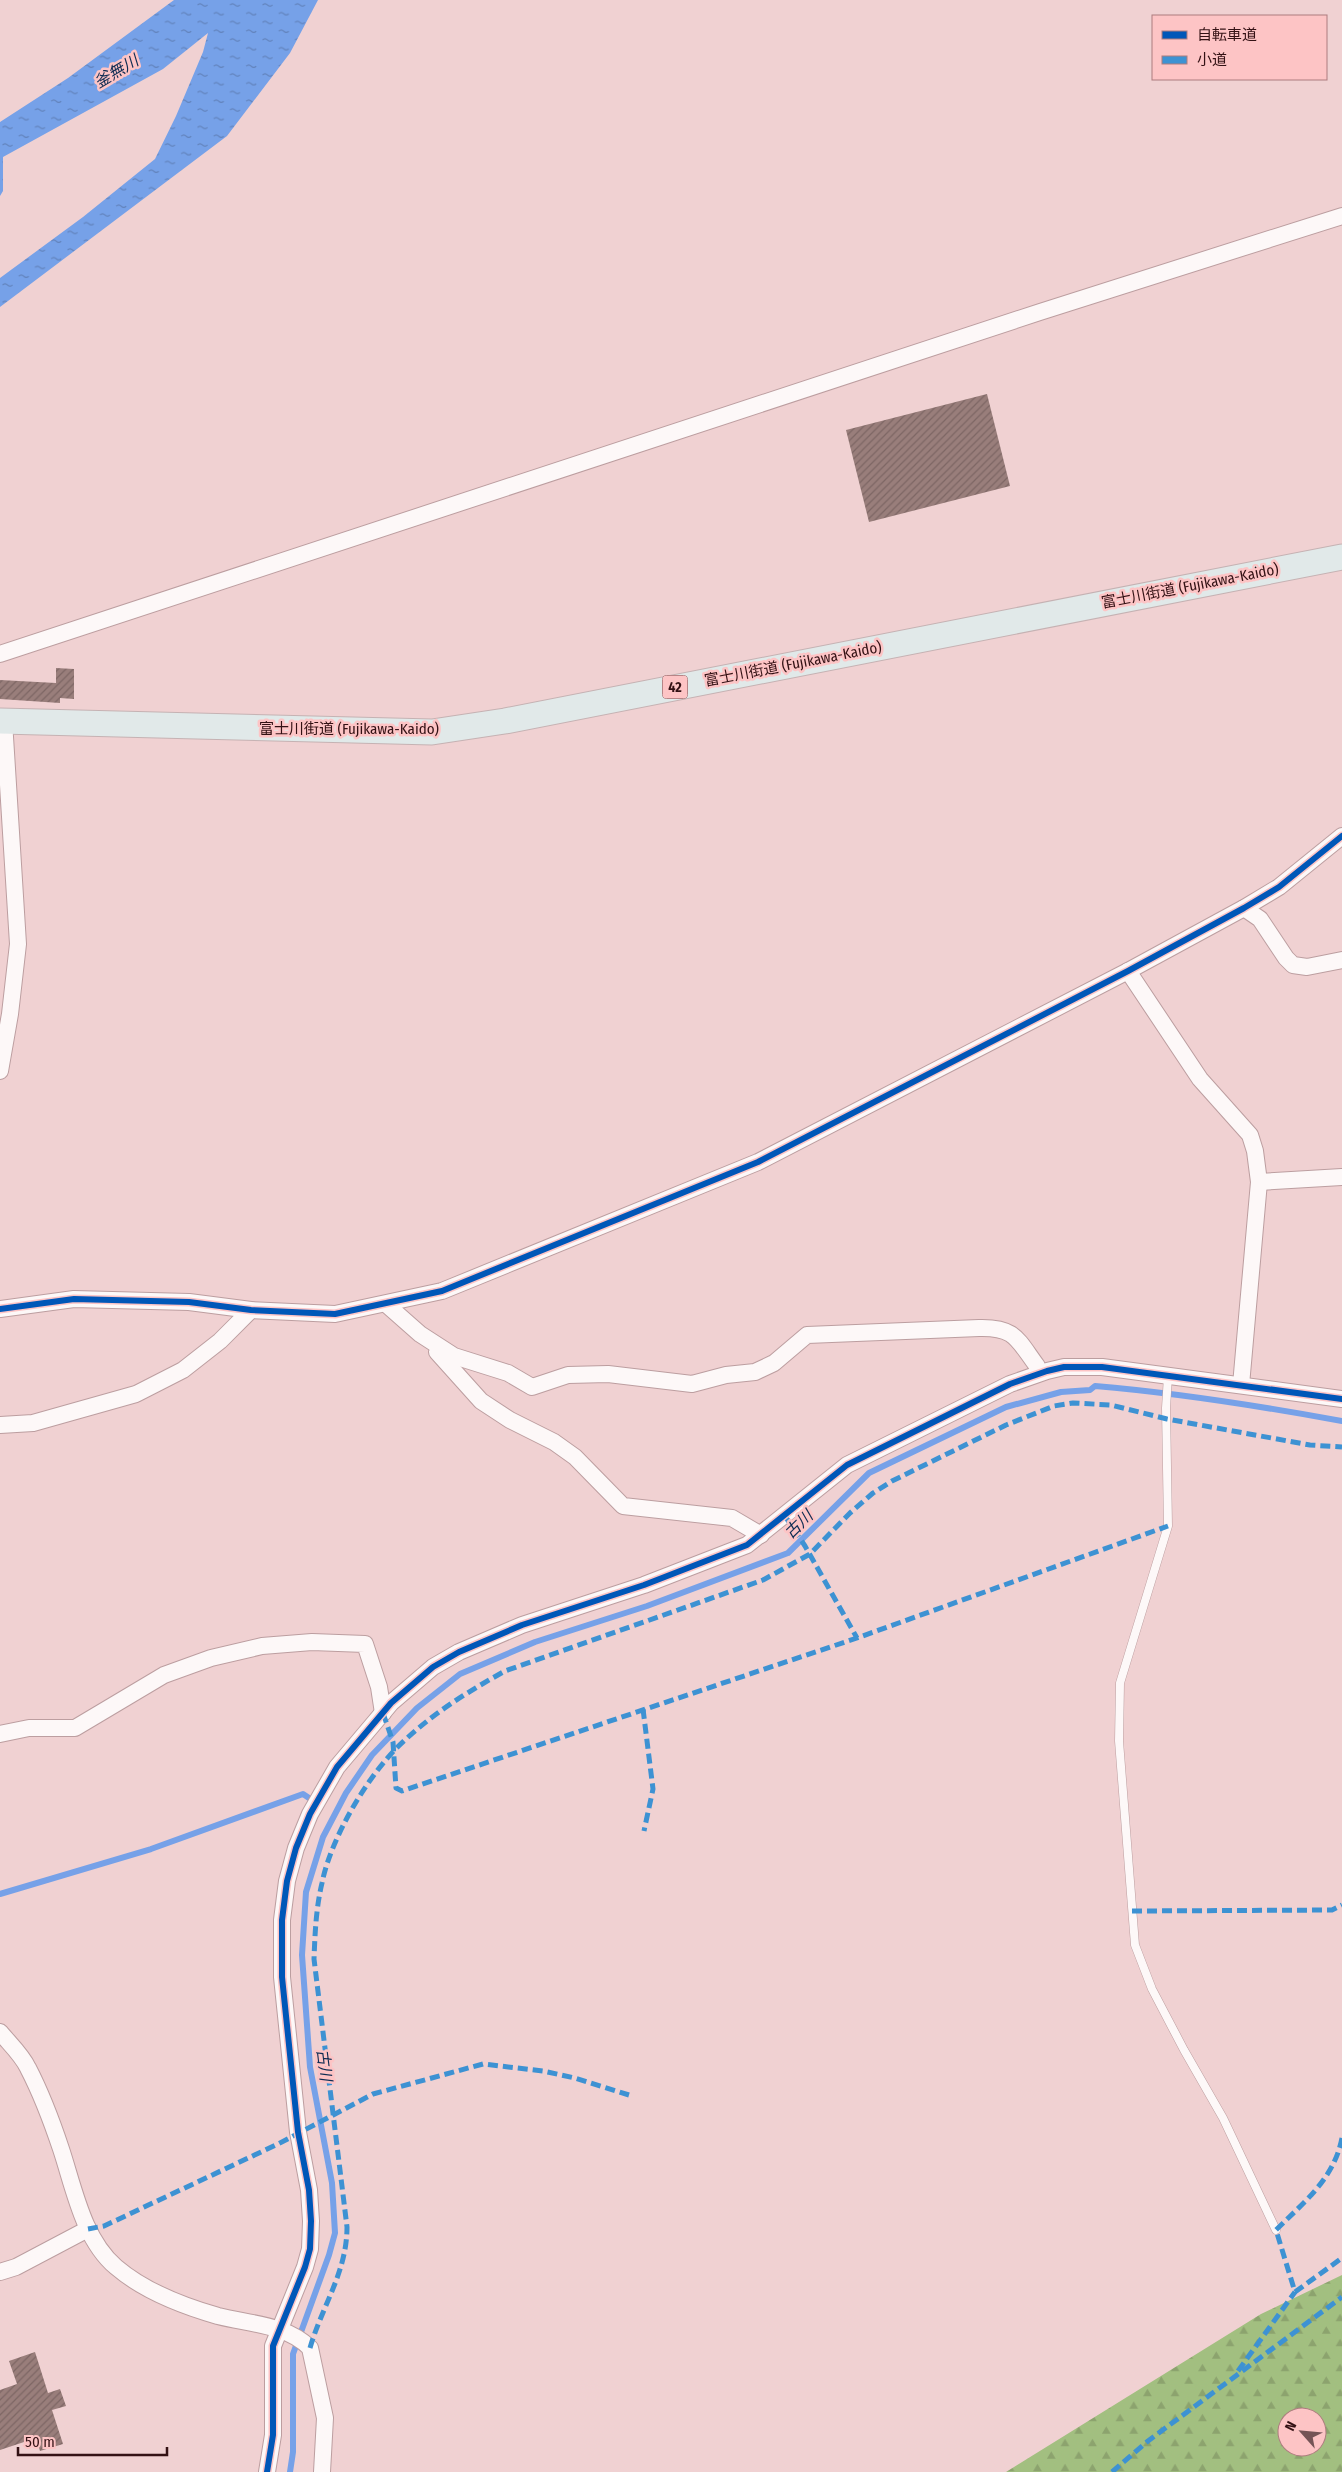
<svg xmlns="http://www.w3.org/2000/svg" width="1342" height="2472" viewBox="0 0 1342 2472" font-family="'Fira Sans Condensed','Noto Sans JP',sans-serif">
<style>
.forest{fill:url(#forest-firs);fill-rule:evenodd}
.water{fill:url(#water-ripples)}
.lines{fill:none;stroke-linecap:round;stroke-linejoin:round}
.stream{stroke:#76a1e8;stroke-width:6}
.building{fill:url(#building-hatch)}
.lane-casing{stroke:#bc9ea0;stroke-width:9}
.street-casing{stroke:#bc9ea0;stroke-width:18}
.primary-casing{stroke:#c5b2b3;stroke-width:27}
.lane{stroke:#fdf8f8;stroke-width:8}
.street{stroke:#fdf8f8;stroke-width:16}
.primary{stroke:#e1e9e9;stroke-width:25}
.quiet{stroke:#3d92d3;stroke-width:5;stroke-dasharray:10 5;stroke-linecap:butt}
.cycleway-casing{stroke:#fdc4c5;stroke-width:9}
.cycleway{stroke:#0057b8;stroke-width:6}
.labels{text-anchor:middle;stroke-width:5;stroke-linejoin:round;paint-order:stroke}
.shield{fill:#fdc4c5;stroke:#704749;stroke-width:1}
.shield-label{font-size:14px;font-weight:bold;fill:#331114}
.street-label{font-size:15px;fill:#331114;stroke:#fdc4c5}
.water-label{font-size:16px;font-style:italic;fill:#0e2b52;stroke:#fdc4c5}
</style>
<defs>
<pattern id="forest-firs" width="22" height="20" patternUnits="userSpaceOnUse" patternTransform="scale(1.25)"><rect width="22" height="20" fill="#a2bf80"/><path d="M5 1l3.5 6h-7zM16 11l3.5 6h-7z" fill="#8ca36e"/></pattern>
<pattern id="water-ripples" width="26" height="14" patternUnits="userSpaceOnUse" patternTransform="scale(1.25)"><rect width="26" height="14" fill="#76a1e8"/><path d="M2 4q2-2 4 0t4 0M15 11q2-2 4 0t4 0" fill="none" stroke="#6182bb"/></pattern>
<pattern id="building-hatch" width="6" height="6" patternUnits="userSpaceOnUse" patternTransform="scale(1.25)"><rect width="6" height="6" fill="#997e7b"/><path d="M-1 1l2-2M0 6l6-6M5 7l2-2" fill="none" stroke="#7d6664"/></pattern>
</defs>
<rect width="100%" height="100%" fill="#f0d1d2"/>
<path class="forest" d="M 1342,2275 L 1342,2472 L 1006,2472 L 1261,2314 ZM 1287,2417 L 1317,2417 L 1317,2447 L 1287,2447 Z"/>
<polygon class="water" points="174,0 318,0 290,53 227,136 0,307 0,278 83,217 155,159 176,116 203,52 208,33 163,69 3,157 3,191 0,196 0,122 68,78"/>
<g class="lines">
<g class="stream">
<polyline points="0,1894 151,1849 303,1794 312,1800"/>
<path d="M 290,2472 L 293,2452 L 293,2354 L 329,2255 L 335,2233 L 332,2183 L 310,2067 L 302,1955 L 306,1892 L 323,1837 L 346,1793 L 372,1755 L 417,1708 L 460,1674 L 535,1642 L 647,1606 L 788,1553 L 869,1473 L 1006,1407 L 1061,1392 L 1090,1390 L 1095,1386 C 1178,1393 1260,1406 1342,1421"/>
</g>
</g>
<g class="building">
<polygon points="987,394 1010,486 869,522 846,430"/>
<polygon points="56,668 74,669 74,699 60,698 60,703 0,699 0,680 56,683"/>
<polygon points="35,2352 48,2393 60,2389 66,2406 52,2410 63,2444 40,2451 36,2438 0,2450 0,2390 17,2384 9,2361"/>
</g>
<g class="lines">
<defs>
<polyline id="lane" points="1168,1376 1166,1408 1168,1526 1120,1683 1119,1741 1135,1945 1152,1989 1184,2050 1223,2118 1276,2230"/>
<g id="street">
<polyline points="0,654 1040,312 1342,216"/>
<polyline points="1244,908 1260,919 1286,958 1293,965 1307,967 1342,960"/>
<polyline points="1128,971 1200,1079 1250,1135 1255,1151 1259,1182 1241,1385"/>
<polyline points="0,1071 10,1014 18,944 4,721"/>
<polyline points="1259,1182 1342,1177"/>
<path d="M 386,1304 L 420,1334 L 454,1356 L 508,1373 L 532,1387 L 568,1375 L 608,1374 L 692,1384 L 726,1375 L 755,1372 L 774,1363 L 807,1335 L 979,1328 C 1015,1327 1017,1339 1037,1366"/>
<polyline points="0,1309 74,1299 189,1302 251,1310 335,1314 442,1291 758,1162 1128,971 1244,908 1279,887 1342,836"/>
<polyline points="437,1352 481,1401 510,1420 554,1442 575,1457 623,1506 732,1518 761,1535"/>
<polyline points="0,1425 33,1423 136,1394 183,1370 220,1341 251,1310"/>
<polyline points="0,1734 29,1728 75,1728 164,1675 211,1658 262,1646 312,1642 365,1644 379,1687 383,1713"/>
<path d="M 0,2032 C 9,2043 22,2055 28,2068 C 41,2093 52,2122 61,2149 C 74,2188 83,2239 116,2267 C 144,2291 183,2306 218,2316 C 249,2324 286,2324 310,2348 L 325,2418 L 322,2472"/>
<polyline points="0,2272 16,2267 88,2229"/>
<polyline points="267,2472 273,2435 273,2346 305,2267 310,2249 311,2221 309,2190 298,2132 282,1977 282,1920 287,1881 296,1848 310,1814 337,1767 391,1703 433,1667 459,1652 522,1625 644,1585 747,1545 847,1465 1010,1384 1047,1371 1064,1367 1102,1367 1342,1399"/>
</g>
<polyline id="primary" points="0,721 432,732 505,721 1342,557"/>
</defs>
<use href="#lane" class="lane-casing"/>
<use href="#street" class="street-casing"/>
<use href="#primary" class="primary-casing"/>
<use href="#lane" class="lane"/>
<use href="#street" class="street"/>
<use href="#primary" class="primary"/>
<g class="quiet">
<polyline points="785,1516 805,1546 857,1638"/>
<polyline points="643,1709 653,1789 644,1831"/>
<polyline points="383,1713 393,1742 396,1788 402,1791 857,1638 1168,1526"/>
<polyline points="1132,1911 1332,1910 1342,1905"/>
<path d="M 1342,2138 C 1334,2179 1304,2202 1276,2230 L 1295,2292 L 1342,2258"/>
<polyline points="88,2229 104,2226 278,2144 373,2094 483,2064 543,2071 575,2078 629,2095"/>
<path d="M 310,2348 C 322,2306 347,2272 347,2227 L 314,1959 C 315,1933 316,1908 322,1883 C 331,1837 370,1771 405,1740 C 435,1712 469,1691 505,1671 L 763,1580 L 810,1554 L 850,1513 L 873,1493 L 892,1481 L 1006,1425 L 1054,1406 L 1073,1403 L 1111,1405 L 1167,1419 L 1310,1445 L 1342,1447"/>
<polyline points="1238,2371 1295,2292"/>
<polyline points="1112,2472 1148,2441 1342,2297"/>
</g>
<defs>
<g id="cycleway">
<polyline points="0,1309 74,1299 189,1302 251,1310 335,1314 442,1291 758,1162 1128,971 1244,908 1279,887 1342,836"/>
<polyline points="267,2472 273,2435 273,2346 305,2267 310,2249 311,2221 309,2190 298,2132 282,1977 282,1920 287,1881 296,1848 310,1814 337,1767 391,1703 433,1667 459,1652 522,1625 644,1585 747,1545 847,1465 1010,1384 1047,1371 1064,1367 1102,1367 1342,1399"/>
</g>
</defs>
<use href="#cycleway" class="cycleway-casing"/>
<use href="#cycleway" class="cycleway"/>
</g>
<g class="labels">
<rect class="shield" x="662.5" y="675.5" width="25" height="23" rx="4"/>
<g class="shield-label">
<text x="675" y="692">42</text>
</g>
<g class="street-label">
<text transform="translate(1190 586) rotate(-11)" y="5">富士川街道 (Fujikawa-Kaido)</text>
<text transform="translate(793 664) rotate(-11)" y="5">富士川街道 (Fujikawa-Kaido)</text>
<text x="349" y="734">富士川街道 (Fujikawa-Kaido)</text>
</g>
<g class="water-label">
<text transform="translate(116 71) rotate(-31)" y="6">釜無川</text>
<text transform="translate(798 1524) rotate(-44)" y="6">古川</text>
<text transform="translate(325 2065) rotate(83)" y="6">古川</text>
</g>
</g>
<rect x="1152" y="15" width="175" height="65" fill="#fdc4c5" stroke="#ac7c7e"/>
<rect x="1162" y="31" width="25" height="8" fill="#0057b8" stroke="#ac7c7e"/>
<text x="1197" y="40" font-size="15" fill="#331114">自転車道</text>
<rect x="1162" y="56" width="25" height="8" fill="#3d92d3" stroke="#ac7c7e"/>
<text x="1197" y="65" font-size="15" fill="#331114">小道</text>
<g transform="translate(1302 2432) rotate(297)"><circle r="24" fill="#fdc4c5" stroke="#ac7c7e"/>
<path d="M0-4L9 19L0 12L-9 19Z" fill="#755456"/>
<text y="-8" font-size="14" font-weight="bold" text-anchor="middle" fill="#331114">N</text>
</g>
<path d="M18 2447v8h149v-8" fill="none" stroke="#331114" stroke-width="2.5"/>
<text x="25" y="2447" font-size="15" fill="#331114" stroke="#fdc4c5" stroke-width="4" paint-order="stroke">50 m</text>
</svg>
